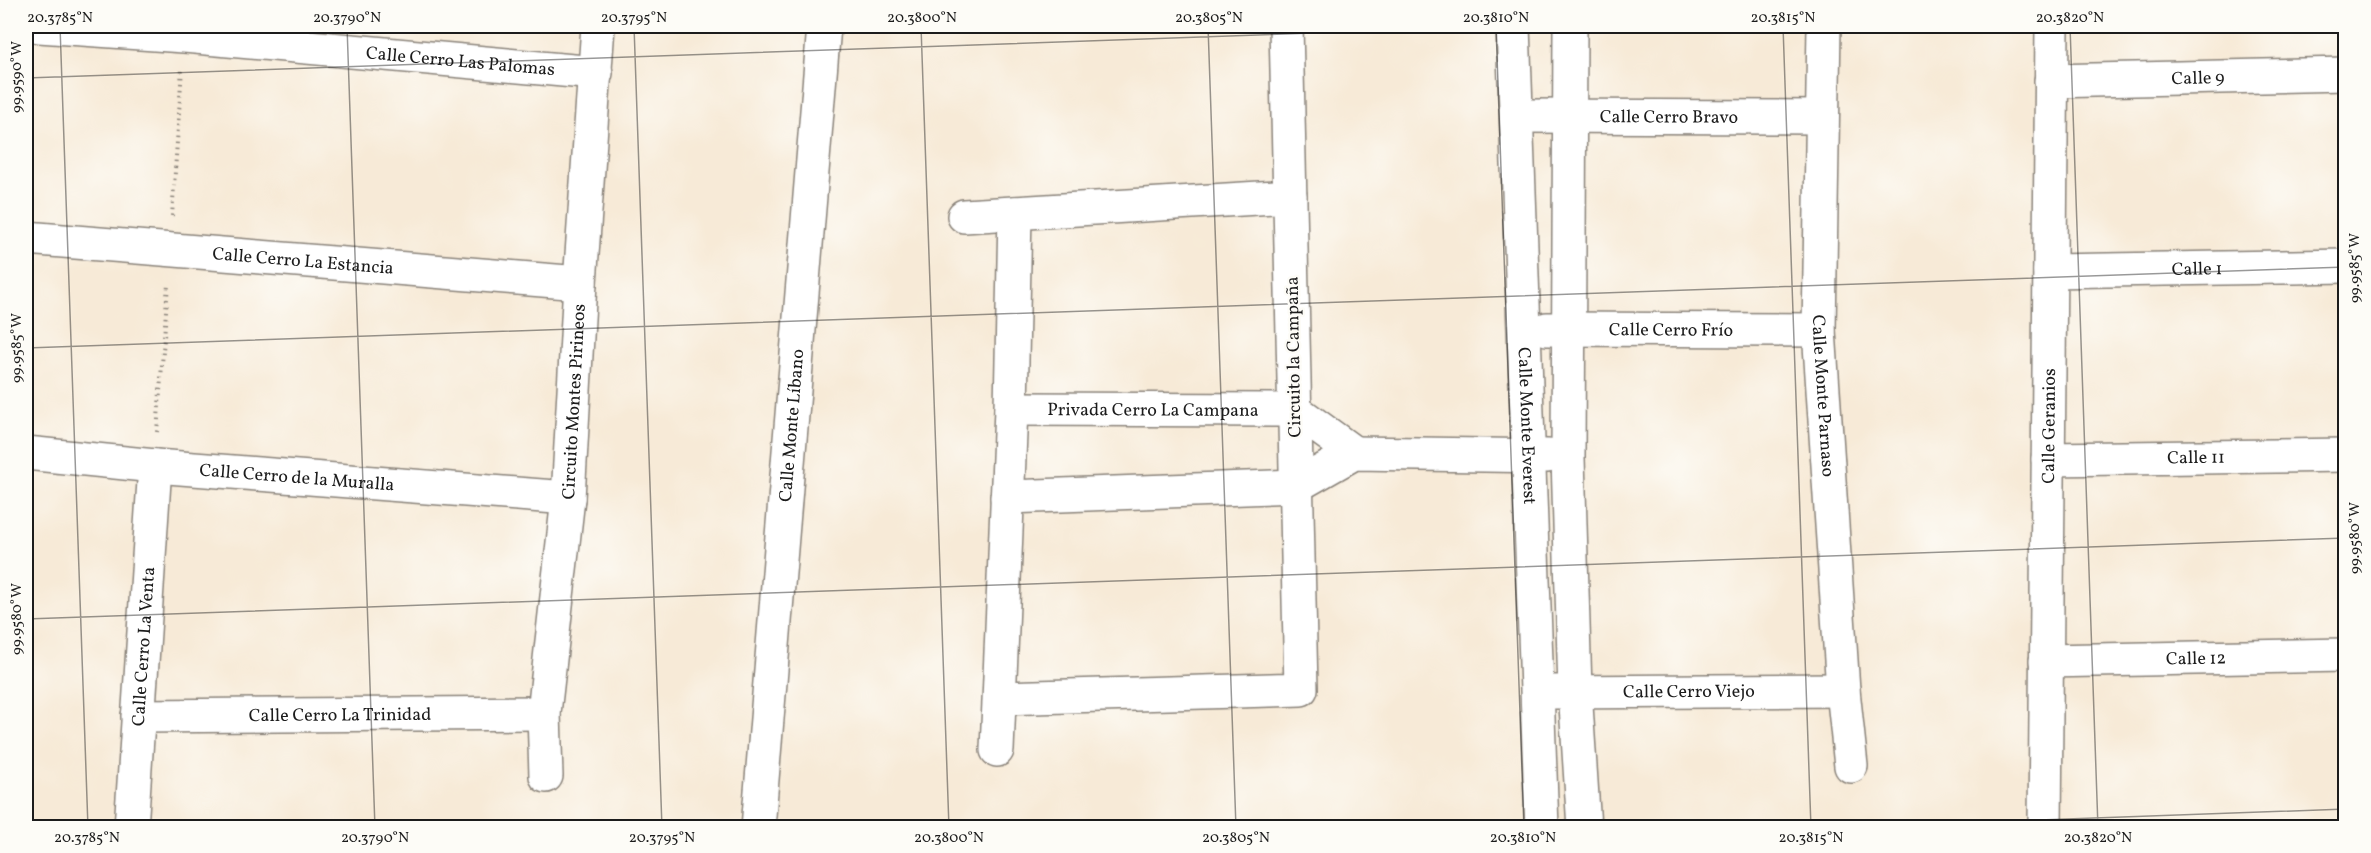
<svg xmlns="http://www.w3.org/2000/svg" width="2371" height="853" viewBox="0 0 2371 853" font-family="Vollkorn,serif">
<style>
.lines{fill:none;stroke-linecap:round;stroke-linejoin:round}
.minor-casing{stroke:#8a837a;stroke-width:36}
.path{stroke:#8a837a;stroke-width:4;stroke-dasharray:1.5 4.5;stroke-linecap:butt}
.minor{stroke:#fff;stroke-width:33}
.ticks{fill:none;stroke:#1c1c1c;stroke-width:1.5;stroke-opacity:0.45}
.labels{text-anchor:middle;stroke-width:5;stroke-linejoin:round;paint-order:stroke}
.street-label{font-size:18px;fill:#1c1c1c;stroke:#fdfcf7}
.neatline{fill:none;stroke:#1c1c1c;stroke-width:2}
.ticks-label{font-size:15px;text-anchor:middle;fill:#1c1c1c}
</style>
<rect width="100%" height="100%" fill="#fdfcf7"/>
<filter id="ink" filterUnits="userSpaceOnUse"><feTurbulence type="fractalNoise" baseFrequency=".0167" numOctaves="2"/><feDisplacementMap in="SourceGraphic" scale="12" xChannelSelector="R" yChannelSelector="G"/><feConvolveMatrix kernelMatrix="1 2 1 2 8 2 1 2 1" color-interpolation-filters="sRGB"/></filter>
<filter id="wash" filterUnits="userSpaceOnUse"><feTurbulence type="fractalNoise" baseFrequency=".008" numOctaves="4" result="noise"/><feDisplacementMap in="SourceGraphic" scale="24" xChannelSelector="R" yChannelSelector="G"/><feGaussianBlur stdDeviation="1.35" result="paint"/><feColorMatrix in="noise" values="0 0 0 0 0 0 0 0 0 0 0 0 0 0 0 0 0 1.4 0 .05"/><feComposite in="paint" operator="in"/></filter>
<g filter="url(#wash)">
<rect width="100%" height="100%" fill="#f7ead7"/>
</g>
<g filter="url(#ink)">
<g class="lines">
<defs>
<g id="minor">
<path id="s1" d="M 39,26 L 184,36 L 596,73"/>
<path id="s2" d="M 1513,26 L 1542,828"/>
<polyline points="1570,26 1568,458 1575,690 1584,828"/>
<path id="s3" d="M 1824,26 L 1819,330 L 1843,690 L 1851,766"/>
<path id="s4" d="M 2051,81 L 2346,74"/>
<path id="s5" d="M 1517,116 L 1821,117"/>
<polyline points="964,216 1290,196"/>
<path id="s6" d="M 26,238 L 580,283"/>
<path id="s7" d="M 2050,271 L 2346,266"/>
<path id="s8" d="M 1547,329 L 1819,330"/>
<path id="s9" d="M 1011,409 L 1295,410 L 1354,453"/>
<path id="s10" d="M 26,453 L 155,466 L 568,498"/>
<path id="s11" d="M 2048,459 L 2346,455"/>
<polyline points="1007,497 1296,486 1354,453 1548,456"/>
<path id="s12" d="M 2046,661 L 2346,655"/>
<path id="s13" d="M 1553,692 L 1843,690"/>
<polyline points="1000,698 1301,689 1286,26"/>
<path id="s14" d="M 138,716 L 544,713"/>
<polyline points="997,750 1011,409 1015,213"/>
<path id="s15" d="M 546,776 L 544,713 L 568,498 L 580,283 L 598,26"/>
<path id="s16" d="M 131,828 L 155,466"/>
<path id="s17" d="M 758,828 L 824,26"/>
<path id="s18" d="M 2045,828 L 2052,26"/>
</g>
</defs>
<use href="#minor" class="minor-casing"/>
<g class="path">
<polyline points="172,216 182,68"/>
<polyline points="157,432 168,284"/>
</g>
<use href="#minor" class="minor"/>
</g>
</g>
<path class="ticks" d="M 60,26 L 88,828M 347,26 L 375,828M 634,26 L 662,828M 921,26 L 949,828M 1208,26 L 1236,828M 1496,26 L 1524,828M 1783,26 L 1811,828M 2070,26 L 2098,828M 26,78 L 1516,26M 26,348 L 2346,267M 26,619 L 2346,538M 1814,828 L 2346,809"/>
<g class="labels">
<g class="street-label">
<text dy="6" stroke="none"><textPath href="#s1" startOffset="423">Calle Cerro Las Palomas</textPath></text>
<text dy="6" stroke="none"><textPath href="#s4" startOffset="147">Calle 9</textPath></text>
<text dy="6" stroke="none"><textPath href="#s5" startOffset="152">Calle Cerro Bravo</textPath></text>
<text dy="6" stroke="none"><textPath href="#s6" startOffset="278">Calle Cerro La Estancia</textPath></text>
<text dy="6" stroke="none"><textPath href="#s7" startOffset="147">Calle 1</textPath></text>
<text dy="6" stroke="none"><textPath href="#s8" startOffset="124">Calle Cerro Frío</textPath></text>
<text transform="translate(1293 357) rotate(-91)" y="6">Circuito la Campaña</text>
<text dy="6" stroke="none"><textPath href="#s3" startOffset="370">Calle Monte Parnaso</textPath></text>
<text dy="6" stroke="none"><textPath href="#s15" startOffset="376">Circuito Montes Pirineos</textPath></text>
<text dy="6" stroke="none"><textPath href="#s9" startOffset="142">Privada Cerro La Campana</textPath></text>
<text dy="6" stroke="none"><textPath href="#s17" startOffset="404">Calle Monte Líbano</textPath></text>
<text dy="6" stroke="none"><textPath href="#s2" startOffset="400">Calle Monte Everest</textPath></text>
<text dy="6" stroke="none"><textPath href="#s18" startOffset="402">Calle Geranios</textPath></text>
<text dy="6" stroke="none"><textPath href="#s11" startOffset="148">Calle 11</textPath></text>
<text dy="6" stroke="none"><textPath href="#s10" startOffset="272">Calle Cerro de la Muralla</textPath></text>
<text dy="6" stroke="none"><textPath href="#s16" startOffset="182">Calle Cerro La Venta</textPath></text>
<text dy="6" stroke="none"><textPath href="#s12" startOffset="150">Calle 12</textPath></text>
<text dy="6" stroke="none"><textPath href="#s13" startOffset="136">Calle Cerro Viejo</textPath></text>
<text dy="6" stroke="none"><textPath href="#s14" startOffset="202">Calle Cerro La Trinidad</textPath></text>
</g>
</g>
<rect width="2371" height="853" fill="none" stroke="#fdfcf7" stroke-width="66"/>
<rect x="33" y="33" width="2305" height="787" class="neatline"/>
<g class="ticks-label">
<text x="60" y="22">20.3785°N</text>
<text x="347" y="22">20.3790°N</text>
<text x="634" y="22">20.3795°N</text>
<text x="922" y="22">20.3800°N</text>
<text x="1209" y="22">20.3805°N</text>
<text x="1496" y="22">20.3810°N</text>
<text x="1783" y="22">20.3815°N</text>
<text x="2070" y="22">20.3820°N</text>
<text transform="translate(16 77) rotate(-90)" y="5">99.9590°W</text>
<text transform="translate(2354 268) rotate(-90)" y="5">99.9585°W</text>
<text transform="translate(16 348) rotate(-90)" y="5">99.9585°W</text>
<text transform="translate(2354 538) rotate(-90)" y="5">99.9580°W</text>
<text transform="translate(16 619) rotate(-90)" y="5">99.9580°W</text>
<text x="87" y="842">20.3785°N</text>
<text x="375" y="842">20.3790°N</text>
<text x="662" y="842">20.3795°N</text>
<text x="949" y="842">20.3800°N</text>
<text x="1236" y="842">20.3805°N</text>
<text x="1523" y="842">20.3810°N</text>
<text x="1811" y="842">20.3815°N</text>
<text x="2098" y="842">20.3820°N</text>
</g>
</svg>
